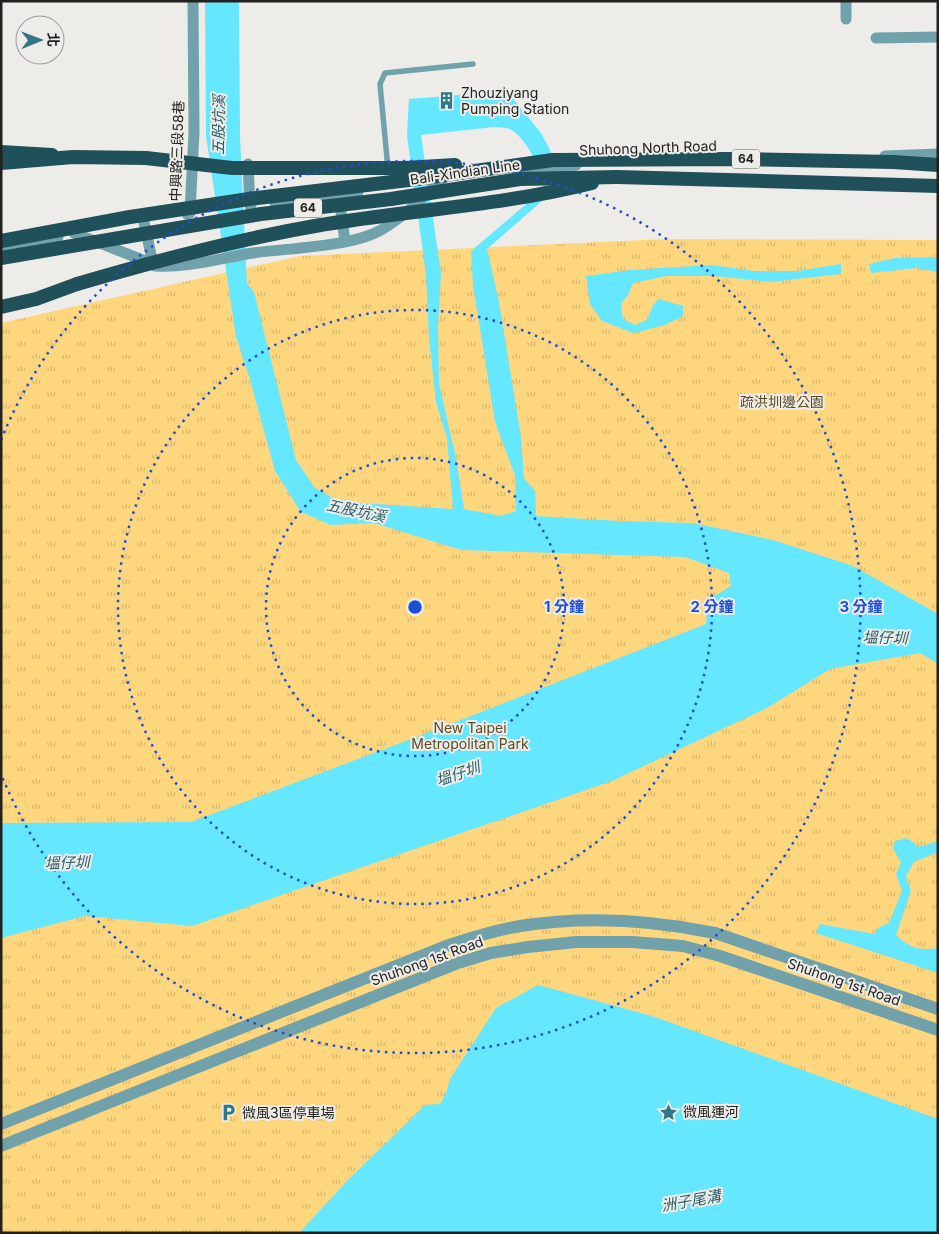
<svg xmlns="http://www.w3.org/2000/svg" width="939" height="1234" viewBox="0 0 939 1234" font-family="Inter,'Noto Sans TC',sans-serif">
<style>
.park{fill:url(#park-tufts)}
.water{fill:#65e7ff;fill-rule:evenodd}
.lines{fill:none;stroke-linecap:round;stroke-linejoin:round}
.service{stroke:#71a2ab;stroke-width:5.5}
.minor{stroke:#71a2ab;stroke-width:11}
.tertiary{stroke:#71a2ab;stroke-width:12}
.trunk{stroke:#205059;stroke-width:14}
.trunk-bridge{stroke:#205059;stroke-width:14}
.ring{fill:none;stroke:#1d4ed8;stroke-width:2.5;stroke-dasharray:2.5 5}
.labels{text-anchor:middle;stroke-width:4;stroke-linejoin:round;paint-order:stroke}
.shield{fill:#eeece8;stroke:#5f5e5b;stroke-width:1}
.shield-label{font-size:12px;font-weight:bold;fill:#22211f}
.poi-label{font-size:14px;fill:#22211f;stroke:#eeece8;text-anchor:start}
.street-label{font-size:14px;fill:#22211f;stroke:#eeece8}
.park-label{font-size:14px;fill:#5c4b25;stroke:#eeece8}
.water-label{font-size:15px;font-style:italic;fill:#29606a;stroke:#eeece8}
.centre{fill:#1d4ed8;stroke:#eeece8;stroke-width:2.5}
.ring-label{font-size:15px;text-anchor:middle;font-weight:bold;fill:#1d4ed8;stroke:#eeece8;stroke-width:4;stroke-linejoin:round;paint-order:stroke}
</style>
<defs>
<pattern id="park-tufts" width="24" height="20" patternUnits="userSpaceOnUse" patternTransform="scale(1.25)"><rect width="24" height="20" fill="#fed67d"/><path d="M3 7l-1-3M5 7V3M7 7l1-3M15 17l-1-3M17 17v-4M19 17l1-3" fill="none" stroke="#d9b76c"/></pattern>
</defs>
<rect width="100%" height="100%" fill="#eeece8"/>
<polygon class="park" points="666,239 938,240 938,1233 1,1233 1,323 300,256"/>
<g class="water">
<path d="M 205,1 L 239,1 L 240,137 L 247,284 L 254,292 L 296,460 L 315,488 L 333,498 L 360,503 L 453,509 L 447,438 L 436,402 L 429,338 L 426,274 L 407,136 L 409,99 L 498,92 L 511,96 L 541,133 L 549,148 L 553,157 L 549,195 L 487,249 L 499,302 L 521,437 L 524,478 L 535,491 L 536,516 L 618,521 L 692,523 L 773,540 L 853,566 L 938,614 L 938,664 L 920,653 L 830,669 L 767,708 L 612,781 L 192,926 L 85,916 L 1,938 L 1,823 L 191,822 L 435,730 L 706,624 L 708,600 L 731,586 L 729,573 L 685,557 L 461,550 L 374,523 L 331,525 L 301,512 L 275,471 L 249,376 L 236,337 L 206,136 ZM 494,127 C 497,127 502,127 506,128 C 523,131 540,168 545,183 L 539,193 L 471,251 L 473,285 L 495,422 L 515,475 L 516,511 L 501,516 L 464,509 L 456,458 L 439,384 L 438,326 L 441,273 L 421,135 Z"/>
<polygon points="934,257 938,260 938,274 937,272 917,268 871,273 869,264 895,258"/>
<polygon points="841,264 841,274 770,282 714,276 666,276 633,283 628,295 621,304 623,319 635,325 647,320 653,305 659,299 683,306 683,316 665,325 633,333 602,321 590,304 586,276 630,270 711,265 754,271 797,271"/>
<path d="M 907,838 L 919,847 L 938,841 L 938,852 L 914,862 L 906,876 L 911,891 L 896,935 C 910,948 919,951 938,948 L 938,973 L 816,933 L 820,924 L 874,934 L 879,927 L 889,923 L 902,891 L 896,874 L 901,862 L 893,849 L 895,841 Z"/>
<polygon points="538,985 652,1016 938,1119 938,1233 299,1233 347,1181 425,1105 440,1104 446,1093 450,1079 496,1008"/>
</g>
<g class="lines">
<polyline class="service" points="388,169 380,84 385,73 473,64"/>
<g class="minor">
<polyline points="846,19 846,1"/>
<polyline points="876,38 938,37"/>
<polyline points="885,156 938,154"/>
<polyline points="248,164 250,206 251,205"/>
<polyline points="525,170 576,165"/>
<polyline points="339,197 345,241"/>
<polyline points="275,203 358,192"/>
<polyline points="187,214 190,213 194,132 193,1"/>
<polyline points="144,222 153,264"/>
<path d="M 74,233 L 153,264 L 155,266 C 188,268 221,258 253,253 C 289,248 351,247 381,230 C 404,217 424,196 443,179"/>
<polyline points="1,250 58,237"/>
</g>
<g class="tertiary">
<path d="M 1,1124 L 446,946 C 470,938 495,930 520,926 C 584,916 652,920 715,933 L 938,1009"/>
<polyline points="1,1146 458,963 491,953 528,947 576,942 632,942 683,946 720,956 938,1030"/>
</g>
<g class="trunk">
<polyline points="1,152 52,155"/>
<polyline points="617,177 938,186"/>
<polyline points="1,307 36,299 77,284"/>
</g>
<g class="trunk-bridge">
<polyline points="1,163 73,157 146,158 232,168 405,168 455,165"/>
<polyline points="1,241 130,217 249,199 417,179 553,160 732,159 893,162 938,165"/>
<polyline points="1,258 261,214 391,199 520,179 617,177"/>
<path d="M 77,284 C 155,261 235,240 315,226 C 407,210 501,206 592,183"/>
</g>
</g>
<g class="ring">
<circle cx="415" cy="607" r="149"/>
<circle cx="415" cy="607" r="297"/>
<path d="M1 440A446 446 0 1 1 1 774"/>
</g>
<defs>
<symbol id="building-bare" viewBox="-9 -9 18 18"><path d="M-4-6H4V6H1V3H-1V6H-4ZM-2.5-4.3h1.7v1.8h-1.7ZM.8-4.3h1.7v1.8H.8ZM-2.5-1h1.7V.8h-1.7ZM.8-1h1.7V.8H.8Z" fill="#317784" stroke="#eeece8" stroke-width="2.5" paint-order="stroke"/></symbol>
<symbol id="sight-bare" viewBox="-9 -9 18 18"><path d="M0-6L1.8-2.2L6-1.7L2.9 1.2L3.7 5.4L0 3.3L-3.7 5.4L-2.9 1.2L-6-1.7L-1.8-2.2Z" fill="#317784" stroke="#eeece8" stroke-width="2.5" paint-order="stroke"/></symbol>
<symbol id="parking-bare" viewBox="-9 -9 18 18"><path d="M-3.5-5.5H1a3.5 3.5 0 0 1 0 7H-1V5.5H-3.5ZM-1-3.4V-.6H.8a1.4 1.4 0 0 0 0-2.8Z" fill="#317784" stroke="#eeece8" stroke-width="2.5" paint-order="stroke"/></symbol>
</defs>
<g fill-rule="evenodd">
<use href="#building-bare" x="434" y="88" width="25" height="25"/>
<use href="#sight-bare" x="656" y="1100" width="25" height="25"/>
<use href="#parking-bare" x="216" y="1100" width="25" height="25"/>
</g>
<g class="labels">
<g class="shield">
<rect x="732" y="149.5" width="28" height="19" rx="4"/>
<rect x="294" y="198.5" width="28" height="19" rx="4"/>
</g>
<g class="shield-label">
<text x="746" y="163">64</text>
<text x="308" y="212">64</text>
</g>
<g class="poi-label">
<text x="461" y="98">Zhouziyang<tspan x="461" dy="16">Pumping Station</tspan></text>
<text x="683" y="1117">微風運河</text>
<text x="242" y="1118">微風3區停車場</text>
</g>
<g class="street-label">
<text transform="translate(648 148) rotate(-2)" y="5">Shuhong North Road</text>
<text transform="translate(177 151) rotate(-88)" y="5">中興路三段58巷</text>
<text transform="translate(465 172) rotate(-8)" y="5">Bali-Xindian Line</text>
<text transform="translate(427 961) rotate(-20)" y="5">Shuhong 1st Road</text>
<text transform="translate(844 982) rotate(19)" y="5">Shuhong 1st Road</text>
</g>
<g class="park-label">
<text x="782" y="407">疏洪圳邊公園</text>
<text x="470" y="733">New Taipei<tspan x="470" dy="16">Metropolitan Park</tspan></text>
</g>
<g class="water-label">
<text transform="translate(219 125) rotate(-89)" y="5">五股坑溪</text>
<text transform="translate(356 511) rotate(12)" y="5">五股坑溪</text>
<text transform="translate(885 638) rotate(1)" y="5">塭仔圳</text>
<text transform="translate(458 774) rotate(-19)" y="5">塭仔圳</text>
<text transform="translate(67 863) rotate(-2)" y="5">塭仔圳</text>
<text transform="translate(691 1201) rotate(-10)" y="5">洲子尾溝</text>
</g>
</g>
<circle cx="415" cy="607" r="8" class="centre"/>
<g class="ring-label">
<text x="564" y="612">1 分鐘</text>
<text x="712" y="612">2 分鐘</text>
<text x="861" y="612">3 分鐘</text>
</g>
<rect width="939" height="1234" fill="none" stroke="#22211f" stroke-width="5"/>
<g transform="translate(40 40) rotate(89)"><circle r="24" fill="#eeece8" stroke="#9c9b98"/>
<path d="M0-4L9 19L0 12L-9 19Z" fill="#317784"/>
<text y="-8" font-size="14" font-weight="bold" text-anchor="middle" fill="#22211f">北</text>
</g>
</svg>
